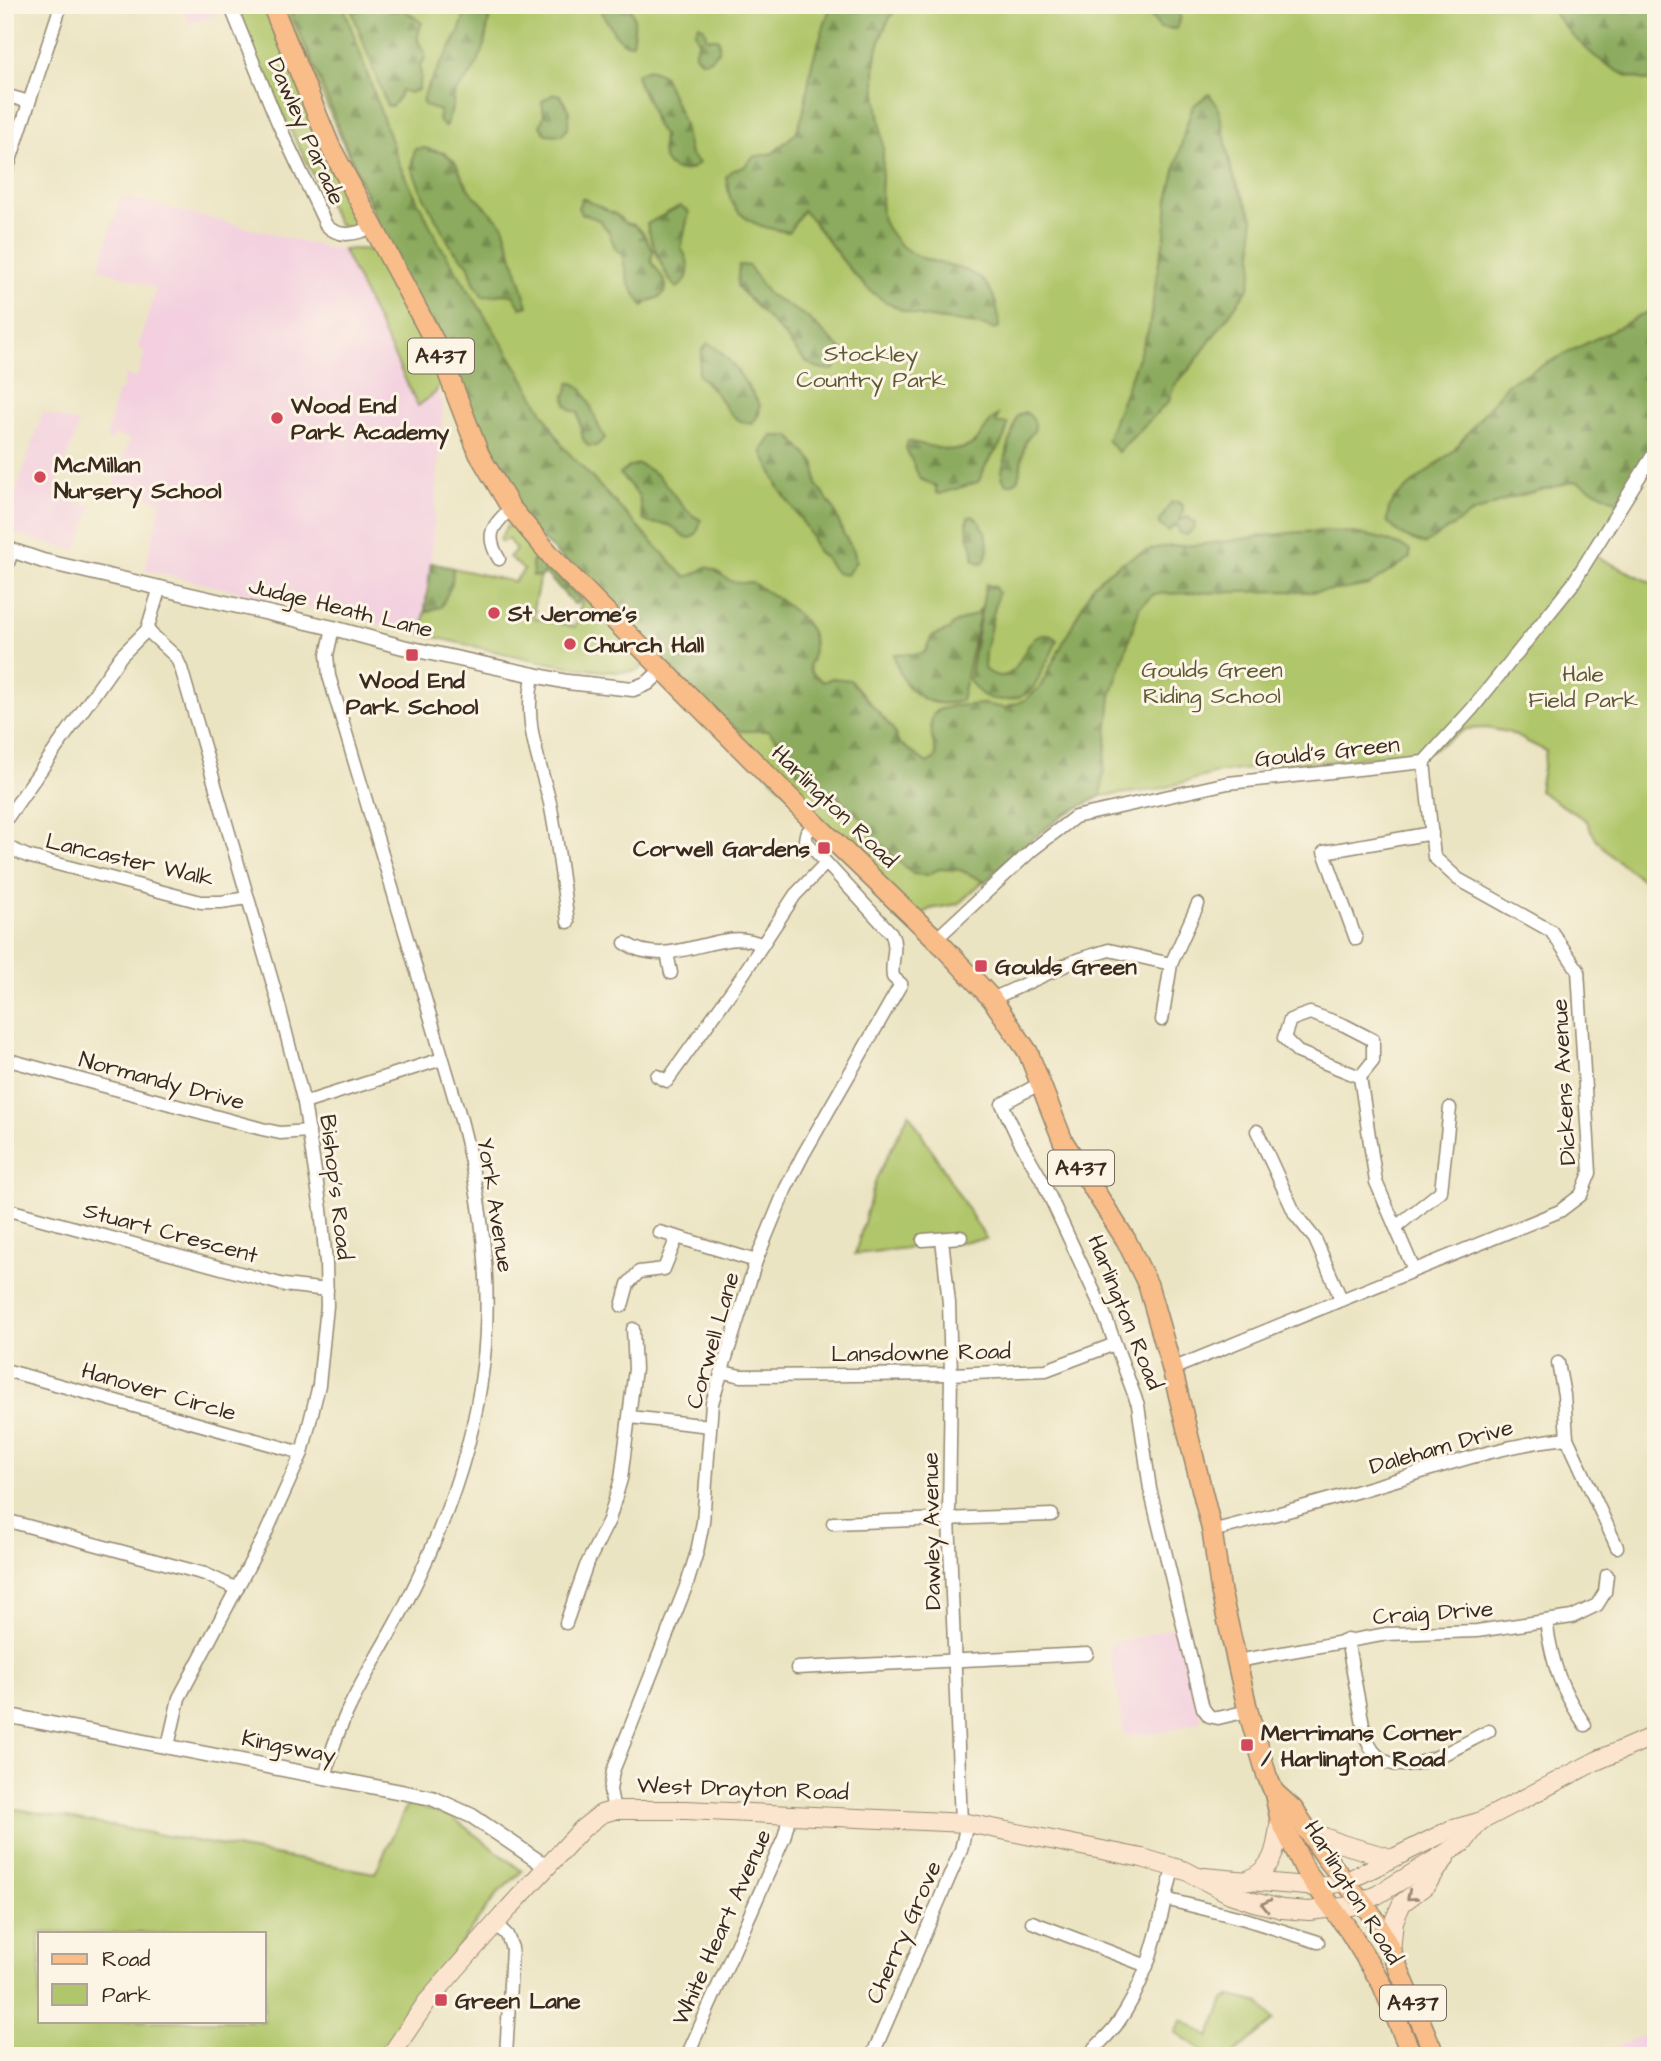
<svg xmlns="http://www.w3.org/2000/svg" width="1661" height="2061" viewBox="0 0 1661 2061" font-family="'Architects Daughter',sans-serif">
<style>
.built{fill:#f3cfdf}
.green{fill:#b0c66a;stroke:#767844;stroke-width:2;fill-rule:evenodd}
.forest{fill:url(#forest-firs);stroke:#646a3e;stroke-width:2}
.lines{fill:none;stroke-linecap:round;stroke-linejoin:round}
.minor-casing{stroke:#938770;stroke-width:15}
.tertiary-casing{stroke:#938770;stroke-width:17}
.secondary-casing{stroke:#938770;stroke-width:20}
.primary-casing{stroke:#938770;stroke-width:22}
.minor{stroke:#fff;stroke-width:12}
.tertiary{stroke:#fff;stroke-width:14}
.secondary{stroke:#fce5cf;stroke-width:18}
.primary{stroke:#f8bd88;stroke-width:19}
.oneway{stroke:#9c8876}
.poi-dot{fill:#d1495b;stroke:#fcf5e5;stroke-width:2.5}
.labels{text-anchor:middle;stroke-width:6;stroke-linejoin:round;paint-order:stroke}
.shield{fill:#fcf5e5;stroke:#75675a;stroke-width:2}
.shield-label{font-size:21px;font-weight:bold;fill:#3b2a1e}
.street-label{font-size:23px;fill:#3b2a1e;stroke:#fcf5e5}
.park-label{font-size:23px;fill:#5e5935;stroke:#fcf5e5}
.poi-label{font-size:23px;font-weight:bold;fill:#3b2a1e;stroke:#fcf5e5;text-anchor:start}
</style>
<defs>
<pattern id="forest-firs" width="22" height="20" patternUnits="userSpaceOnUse" patternTransform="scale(1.75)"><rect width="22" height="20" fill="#8cab5e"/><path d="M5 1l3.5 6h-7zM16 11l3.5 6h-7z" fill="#748b4d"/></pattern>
</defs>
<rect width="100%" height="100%" fill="#fcf5e5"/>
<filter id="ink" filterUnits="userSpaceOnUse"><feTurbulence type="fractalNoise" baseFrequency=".0143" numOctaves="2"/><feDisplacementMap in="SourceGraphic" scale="14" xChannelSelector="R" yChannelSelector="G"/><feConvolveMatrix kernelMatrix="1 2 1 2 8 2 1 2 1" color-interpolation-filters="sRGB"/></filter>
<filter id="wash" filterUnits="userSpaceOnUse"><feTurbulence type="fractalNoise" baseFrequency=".00686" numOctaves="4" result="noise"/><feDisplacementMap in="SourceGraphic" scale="28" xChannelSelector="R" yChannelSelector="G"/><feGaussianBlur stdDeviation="1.57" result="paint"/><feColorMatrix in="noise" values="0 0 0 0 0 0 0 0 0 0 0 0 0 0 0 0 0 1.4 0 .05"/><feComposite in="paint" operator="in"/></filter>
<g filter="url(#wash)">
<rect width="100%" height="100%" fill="#ebe4c2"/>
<g class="built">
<polygon points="181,5 233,5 234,7 190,24"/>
<polygon points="121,196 331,249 343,250 418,406 437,391 443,404 431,563 422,634 145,570 161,501 113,488 130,439 114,435 112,441 106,439 118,390 122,390 125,375 137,378 145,351 138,348 156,288 99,268"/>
<polygon points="43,412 79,424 54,493 87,505 93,505 77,550 5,532 5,523"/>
<polygon points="1178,1626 1202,1721 1160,1733 1124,1735 1109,1645"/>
<polygon points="1656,2030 1656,2056 1621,2056 1617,2046"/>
</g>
<g class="green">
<polygon points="230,5 271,5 363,221 349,227 339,225 250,51"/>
<path d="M 283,5 L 1656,5 L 1656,478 L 1642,472 L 1593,555 L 1656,585 L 1656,889 C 1631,871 1596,850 1587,821 L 1539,791 L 1546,751 L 1508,732 L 1486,728 L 1466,729 L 1430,751 L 1220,772 L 1156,790 L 1101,796 L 1065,814 L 1016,852 L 958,904 L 930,909 L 915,919 L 697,704 L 380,229 Z"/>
<polygon points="353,249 377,250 418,323 442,381 435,393 418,406 343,250"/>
<path d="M 516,525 L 640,657 L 639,662 L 642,668 C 620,685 457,642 422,634 L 431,563 L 514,582 L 524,570 L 509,557 L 516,550 L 508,539 L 501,542 L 500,539 L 506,527 ZM 543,562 L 582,602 L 575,627 L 534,618 L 535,610 L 533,609 Z"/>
<polygon points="909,1113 986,1239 855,1254 876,1179"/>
<path d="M 408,1803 L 452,1817 L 522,1871 L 498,1893 L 399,2026 L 382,2056 L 5,2056 L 5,1807 L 375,1873 ZM 40,1933 L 264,1933 L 264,2021 L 40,2021 Z"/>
<polygon points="1232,1996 1260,2003 1274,2020 1231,2056 1211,2056 1175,2032 1182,2019 1209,2037 1224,2000"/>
</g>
<g class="forest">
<path d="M 287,5 L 343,5 L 399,164 L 440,245 L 514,362 L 563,447 L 685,577 L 695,574 L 706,567 C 725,571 724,587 751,582 C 779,600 830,625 809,665 L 811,672 L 823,682 L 832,678 L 850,680 L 893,729 L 898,742 L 927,763 L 935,758 L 936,753 L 932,737 L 931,722 L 933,715 L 938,710 L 953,706 L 983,704 L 1005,708 L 1025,700 L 1040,687 L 1093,585 C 1109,570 1131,556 1152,549 C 1169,544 1187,547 1205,544 C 1275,536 1344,517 1410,550 L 1410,558 L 1369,585 L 1347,589 L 1310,592 L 1283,591 L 1154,594 L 1140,606 L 1111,696 L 1101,796 L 1065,814 L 1016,852 L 985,882 L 960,870 L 939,869 L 927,875 L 913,874 L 872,837 L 864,820 L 832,795 L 798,772 L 789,751 L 768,731 L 740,731 L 715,712 L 511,508 L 380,229 L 312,61 Z"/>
<path d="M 350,5 L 398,5 L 422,23 C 417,36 415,41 425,52 L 425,58 L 420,67 L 421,77 L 418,90 L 409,93 L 401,90 L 399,97 L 392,106 L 387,106 Z"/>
<path d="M 597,5 L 629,5 C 637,18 634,29 632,44 L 624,43 L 615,34 Z"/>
<path d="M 831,5 L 899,5 C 887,18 878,42 876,59 C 872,89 882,120 883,150 C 884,170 878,200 883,220 C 885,226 890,233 894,238 C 927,281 997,245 999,327 L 994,329 C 970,320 944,322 920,316 C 858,300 842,253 803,210 L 789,232 C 767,229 741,223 731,200 C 728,194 728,184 726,177 L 731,171 L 744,167 L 753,157 L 773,153 L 796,133 L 803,114 L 812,63 Z"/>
<polygon points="1150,5 1174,5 1181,17 1176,29 1160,28 1148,12"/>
<path d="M 1549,5 L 1646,5 L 1656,10 L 1656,83 C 1647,80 1637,79 1628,76 C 1597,63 1567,34 1549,5 Z"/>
<path d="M 473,9 C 481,10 487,11 489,20 L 483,51 L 471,75 L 455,92 L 451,113 L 445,127 L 438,120 L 440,111 L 424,105 L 422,101 C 432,70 459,45 465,12 Z"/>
<polygon points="699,25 704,28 707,38 716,38 719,41 719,51 709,60 702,61 695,55 695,50 699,41 695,32"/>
<path d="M 649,69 L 663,75 L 683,121 L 690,155 L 699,163 C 688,174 672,174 664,159 C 661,152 662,143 663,135 C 655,126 655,121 651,110 C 647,96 638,88 636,74 Z"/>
<polygon points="554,94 560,95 569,111 568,129 562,135 546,134 540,126 544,115 542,101"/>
<polygon points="1209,94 1217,105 1223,127 1232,173 1253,218 1253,269 1249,287 1191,367 1174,386 1169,401 1118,452 1107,440 1149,328 1159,261 1165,236 1168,200 1185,129 1193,106"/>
<polygon points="424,148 444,153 455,162 469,190 503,225 528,306 521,308 513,295 502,294 483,297 474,282 468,264 452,248 424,197 411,167 415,149"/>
<path d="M 582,198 L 617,215 L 625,223 L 634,225 L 643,233 L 653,251 L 651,261 C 657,272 678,289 657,298 C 650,301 648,300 643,306 L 629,284 L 622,255 L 615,248 L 609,232 L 599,220 L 581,213 L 578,208 Z"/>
<path d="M 680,206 L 689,212 L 681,248 C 690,261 693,279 677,288 C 666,281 649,237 647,224 Z"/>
<path d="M 739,265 L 749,266 L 768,294 L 807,317 L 845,353 L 842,360 L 833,370 C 802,369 799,351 782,333 C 767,317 751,302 737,286 Z"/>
<path d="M 1656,308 L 1656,441 L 1620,503 L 1576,481 L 1510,498 L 1471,514 L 1425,544 C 1406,538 1400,536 1387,521 L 1389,508 L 1395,498 L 1454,450 L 1508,383 Z"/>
<path d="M 708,343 C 731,356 746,384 760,405 L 759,414 L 752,424 C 729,421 726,406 714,391 C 709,385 703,380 698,374 L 702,350 Z"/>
<path d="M 570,382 C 591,387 592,421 605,438 L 596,446 L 588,446 L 583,439 L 578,412 L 573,411 L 566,405 L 565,396 Z"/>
<path d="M 1025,412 C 1030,415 1035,419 1035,426 C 1035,433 1029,435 1026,441 C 1022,451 1022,469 1017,481 L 1010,484 L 1005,483 L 1002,476 L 1002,470 L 1017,416 Z"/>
<path d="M 998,415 L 996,423 L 1008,423 C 1006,439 998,448 989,460 C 984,467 983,475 978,482 L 940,494 L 936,493 L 936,486 L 920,479 L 906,448 L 908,441 C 928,445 960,459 977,440 C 986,430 986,423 998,415 Z"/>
<polygon points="772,436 790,436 815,464 817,485 834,509 843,533 854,551 856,561 847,575 836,573 825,558 817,551 808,530 779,488 762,451"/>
<path d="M 638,464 C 645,467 652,471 658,476 C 673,490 681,511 701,520 L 697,533 L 691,538 C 680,538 680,531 671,526 C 662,521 652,527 643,520 L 639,496 L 620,474 L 629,467 Z"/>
<path d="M 1172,502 L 1178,502 L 1183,506 L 1183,514 L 1179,520 L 1188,517 L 1195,523 L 1194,529 L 1187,535 L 1179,533 L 1177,524 L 1168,531 L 1159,524 C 1160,520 1169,505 1172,502 Z"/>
<path d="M 973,516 C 987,526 992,547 984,562 L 979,563 L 973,559 C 976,546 964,538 968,517 Z"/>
<polygon points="536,558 540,559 580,599 577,604 574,604 548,576 544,574 540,577 533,576 532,563"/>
<polygon points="431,563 453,568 452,584 441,607 425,612"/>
<path d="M 986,584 L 995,587 L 998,593 L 985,652 L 984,669 C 1016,693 1020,650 1034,639 C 1039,635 1044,635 1050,634 L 1057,640 C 1054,650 1048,660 1042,670 C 1039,675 1039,680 1035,685 C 1025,701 995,705 980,693 C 976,690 972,684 969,680 Z"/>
<path d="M 981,608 L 961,701 C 925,711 901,689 894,654 L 920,654 L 925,652 L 932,636 L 949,630 L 953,624 L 976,614 Z"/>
</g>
</g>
<g filter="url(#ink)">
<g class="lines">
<defs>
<g id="minor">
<path d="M 230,5 L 278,123 L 326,225 C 339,239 357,234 373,227"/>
<polyline points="5,95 29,102"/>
<polyline points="5,176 61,5"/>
<path d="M 499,559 C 484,534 493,526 511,508"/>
<polyline points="5,573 12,551"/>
<polyline points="147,630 176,657 181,668 277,998 304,1103 321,1209 326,1263 327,1306 319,1385 302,1453 265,1535 179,1698 168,1746"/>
<path d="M 533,676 C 523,724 539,758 550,803 C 558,842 562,882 568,922"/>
<polyline points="5,821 121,656 147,630 160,587"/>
<polyline points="5,846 27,856 201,902 221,902 248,898"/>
<polyline points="936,939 1032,850 1075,817 1228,783 1424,762 1472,709 1572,585 1656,450"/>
<polyline points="1356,939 1324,852 1432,833"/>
<path d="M 625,943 C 671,973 722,923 762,945"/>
<polyline points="667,953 671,973"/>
<polyline points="992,999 1077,960 1109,950 1171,964 1198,904"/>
<polyline points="1162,1020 1171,964"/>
<polyline points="5,1059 262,1129 280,1133 309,1131"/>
<polyline points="657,1076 667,1081 740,979 795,895 826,863"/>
<polyline points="1360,1077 1298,1052 1284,1038 1290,1020 1310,1013 1344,1025 1373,1040 1373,1061 1360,1077 1376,1182 1414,1270"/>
<polyline points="1041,1083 1002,1104 1018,1138 1043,1182 1103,1311 1138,1405 1150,1489 1203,1708 1209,1716 1218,1718 1248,1711"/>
<polyline points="304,1103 442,1059"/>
<polyline points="1257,1131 1295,1214 1315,1239 1341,1299"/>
<polyline points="5,1209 284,1285 327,1290"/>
<polyline points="1396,1227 1441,1191 1450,1108"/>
<polyline points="659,1232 677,1237"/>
<polyline points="942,1239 949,1303 951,1374 949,1517 961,1823"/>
<polyline points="923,1240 961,1237"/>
<polyline points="622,1306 628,1284 639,1272 664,1269 677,1237 756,1261"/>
<polyline points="1558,1363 1564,1395 1567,1438"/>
<polyline points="1172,1369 1560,1211 1581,1195 1590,1173 1578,970 1551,931 1458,879 1434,857 1424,762"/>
<polyline points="5,1370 302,1453"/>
<polyline points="723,1372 741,1376 951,1374 1046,1370 1115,1344"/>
<polyline points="630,1417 710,1426"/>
<polyline points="5,1520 205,1574 237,1589"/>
<polyline points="833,1523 1052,1515"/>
<path d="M 1212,1531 C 1274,1515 1337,1498 1399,1479 C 1454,1462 1509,1444 1567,1438 L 1617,1547"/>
<path d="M 1546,1622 C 1553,1666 1560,1688 1585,1725"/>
<polyline points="566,1623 586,1566 609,1520 621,1479 635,1369 633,1329"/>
<path d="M 1347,1640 L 1365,1735 C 1386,1796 1453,1748 1489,1731"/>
<polyline points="1237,1661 1387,1634 1477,1631 1572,1617 1597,1605 1605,1592 1607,1575"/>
<polyline points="797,1668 1087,1654"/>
<path d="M 326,1776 C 337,1712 380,1657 408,1599 C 491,1434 508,1299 461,1120 L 329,676 L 327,655 L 333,628"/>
<path d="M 614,1810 L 610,1790 L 613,1771 L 687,1584 L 697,1552 L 703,1522 L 712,1403 L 756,1261 L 786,1188 L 803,1155 L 901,984 L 893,977 C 890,960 899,949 891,933 L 805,840 L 806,834 L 815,823"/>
<polyline points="1165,1899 1245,1919 1318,1942"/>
<polyline points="1032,1922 1147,1966"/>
<polyline points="496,1924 507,1935 512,1948 506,2056"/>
<polyline points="687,2056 784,1838 790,1814"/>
<polyline points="872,2056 961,1850 967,1823"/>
<path d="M 1088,2056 C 1097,2045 1109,2035 1117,2024 C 1151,1978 1159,1920 1174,1866"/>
</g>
<g id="tertiary">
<polyline points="5,548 43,561 333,628 403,647 567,682 633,689 648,683 664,668"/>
<polyline points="5,1715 432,1798 472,1816 547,1867"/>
</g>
<g id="secondary">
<polyline points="1306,1830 1342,1844 1391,1858"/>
<polyline points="1204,1877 1317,1887 1345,1882 1450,1830 1479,1822 1596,1761 1656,1735"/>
<path d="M 1248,1880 C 1276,1867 1276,1847 1280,1819"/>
<polyline points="1391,1951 1394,1921 1402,1903 1426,1885 1445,1859"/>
<polyline points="390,2056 426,2003 509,1908 582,1829 601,1814 614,1810 686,1810 967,1823 1142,1858 1186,1871 1230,1894 1254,1902 1282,1909 1309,1911 1351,1906 1377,1895 1464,1842 1479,1822"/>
</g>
<g id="primary">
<polyline points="272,5 330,146 439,350 479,454 511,508 553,558 697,704 815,823 936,939 992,999 1028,1052 1063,1141 1126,1240 1148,1285 1172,1369 1212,1531 1221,1592 1248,1711 1267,1776 1274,1792 1280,1819 1306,1872 1348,1929 1382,1984 1412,2056"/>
<polyline points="1274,1792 1293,1809 1327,1859 1375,1919 1391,1951 1435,2056"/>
</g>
</defs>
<use href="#minor" class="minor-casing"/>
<use href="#tertiary" class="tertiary-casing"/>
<use href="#secondary" class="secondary-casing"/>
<use href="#primary" class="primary-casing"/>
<use href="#minor" class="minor"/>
<use href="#tertiary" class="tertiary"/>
<use href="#secondary" class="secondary"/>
<use href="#primary" class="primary"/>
</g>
<defs><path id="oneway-chevron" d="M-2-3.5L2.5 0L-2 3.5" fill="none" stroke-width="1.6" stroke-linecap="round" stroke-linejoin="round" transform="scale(1.75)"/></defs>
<g class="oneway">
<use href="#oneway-chevron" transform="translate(1411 1896) rotate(140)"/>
<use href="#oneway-chevron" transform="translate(1266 1905) rotate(-167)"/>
</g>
</g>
<g class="poi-dot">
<circle cx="277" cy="418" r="7"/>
<circle cx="40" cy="477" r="7"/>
<circle cx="494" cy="613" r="7"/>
<circle cx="570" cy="644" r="7"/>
<rect x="405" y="648" width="14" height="14" rx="3.5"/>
<rect x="817" y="841" width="14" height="14" rx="3.5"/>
<rect x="974" y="959" width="14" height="14" rx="3.5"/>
<rect x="1240" y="1738" width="14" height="14" rx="3.5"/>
<rect x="434" y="1993" width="14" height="14" rx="3.5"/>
</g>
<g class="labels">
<g class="shield">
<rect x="408" y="338.5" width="66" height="35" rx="5"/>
<rect x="1048" y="1150.5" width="66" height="35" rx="5"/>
<rect x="1380" y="1985.5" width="66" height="35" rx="5"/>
</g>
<g class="shield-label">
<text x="441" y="363">A437</text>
<text x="1081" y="1175">A437</text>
<text x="1413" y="2010">A437</text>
</g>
<g class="street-label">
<text transform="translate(307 131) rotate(66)" y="8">Dawley Parade</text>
<text transform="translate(341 607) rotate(14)" y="8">Judge Heath Lane</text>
<text transform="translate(1327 751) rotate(-6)" y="8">Gould's Green</text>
<text transform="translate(835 806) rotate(44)" y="8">Harlington Road</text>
<text transform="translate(130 859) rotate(13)" y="8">Lancaster Walk</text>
<text transform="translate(162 1080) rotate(15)" y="8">Normandy Drive</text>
<text transform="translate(1563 1082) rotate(-93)" y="8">Dickens Avenue</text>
<text transform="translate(337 1187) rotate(83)" y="8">Bishop's Road</text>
<text transform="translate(496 1205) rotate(81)" y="8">York Avenue</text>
<text transform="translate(171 1232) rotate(15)" y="8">Stuart Crescent</text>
<text transform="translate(1126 1312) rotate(68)" y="8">Harlington Road</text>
<text transform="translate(712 1340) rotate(-74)" y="8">Corwell Lane</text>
<text transform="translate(921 1352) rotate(-1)" y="8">Lansdowne Road</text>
<text transform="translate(159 1391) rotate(16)" y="8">Hanover Circle</text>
<text transform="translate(1441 1446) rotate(-16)" y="8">Daleham Drive</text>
<text transform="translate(931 1531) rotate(-91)" y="8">Dawley Avenue</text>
<text transform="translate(1433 1612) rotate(-4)" y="8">Craig Drive</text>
<text transform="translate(289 1746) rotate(11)" y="8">Kingsway</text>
<text transform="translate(743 1788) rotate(2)" y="8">West Drayton Road</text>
<text transform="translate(1354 1892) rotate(58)" y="8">Harlington Road</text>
<text transform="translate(721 1927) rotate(-66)" y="8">White Heart Avenue</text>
<text transform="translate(903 1932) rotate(-66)" y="8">Cherry Grove</text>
</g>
<g class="park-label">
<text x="871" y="361">Stockley<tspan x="871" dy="26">Country Park</tspan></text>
<text x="1212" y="677">Goulds Green<tspan x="1212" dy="26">Riding School</tspan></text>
<text x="1583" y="681">Hale<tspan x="1583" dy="26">Field Park</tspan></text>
</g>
<g class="poi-label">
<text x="291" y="413">Wood End<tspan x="291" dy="26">Park Academy</tspan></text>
<text x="54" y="472">McMillan<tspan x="54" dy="26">Nursery School</tspan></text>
<text x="508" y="621">St Jerome's</text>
<text x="584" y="652">Church Hall</text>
<text x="412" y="688" text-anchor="middle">Wood End<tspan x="412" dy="26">Park School</tspan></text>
<text x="810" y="856" text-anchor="end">Corwell Gardens</text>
<text x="995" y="974">Goulds Green</text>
<text x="1261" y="1740">Merrimans Corner<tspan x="1261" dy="26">/ Harlington Road</tspan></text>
<text x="455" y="2008">Green Lane</text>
</g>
</g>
<rect width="1661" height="2061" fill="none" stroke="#fcf5e5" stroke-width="28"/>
<rect x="38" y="1932" width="228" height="91" fill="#fcf5e5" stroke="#afa495" stroke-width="2"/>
<rect x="52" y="1954" width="35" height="10" fill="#f8bd88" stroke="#afa495" stroke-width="2"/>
<text x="102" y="1966" font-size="21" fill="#3b2a1e">Road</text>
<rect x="52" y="1984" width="35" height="21" fill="#b0c66a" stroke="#afa495" stroke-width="2"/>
<text x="102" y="2002" font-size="21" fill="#3b2a1e">Park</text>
</svg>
